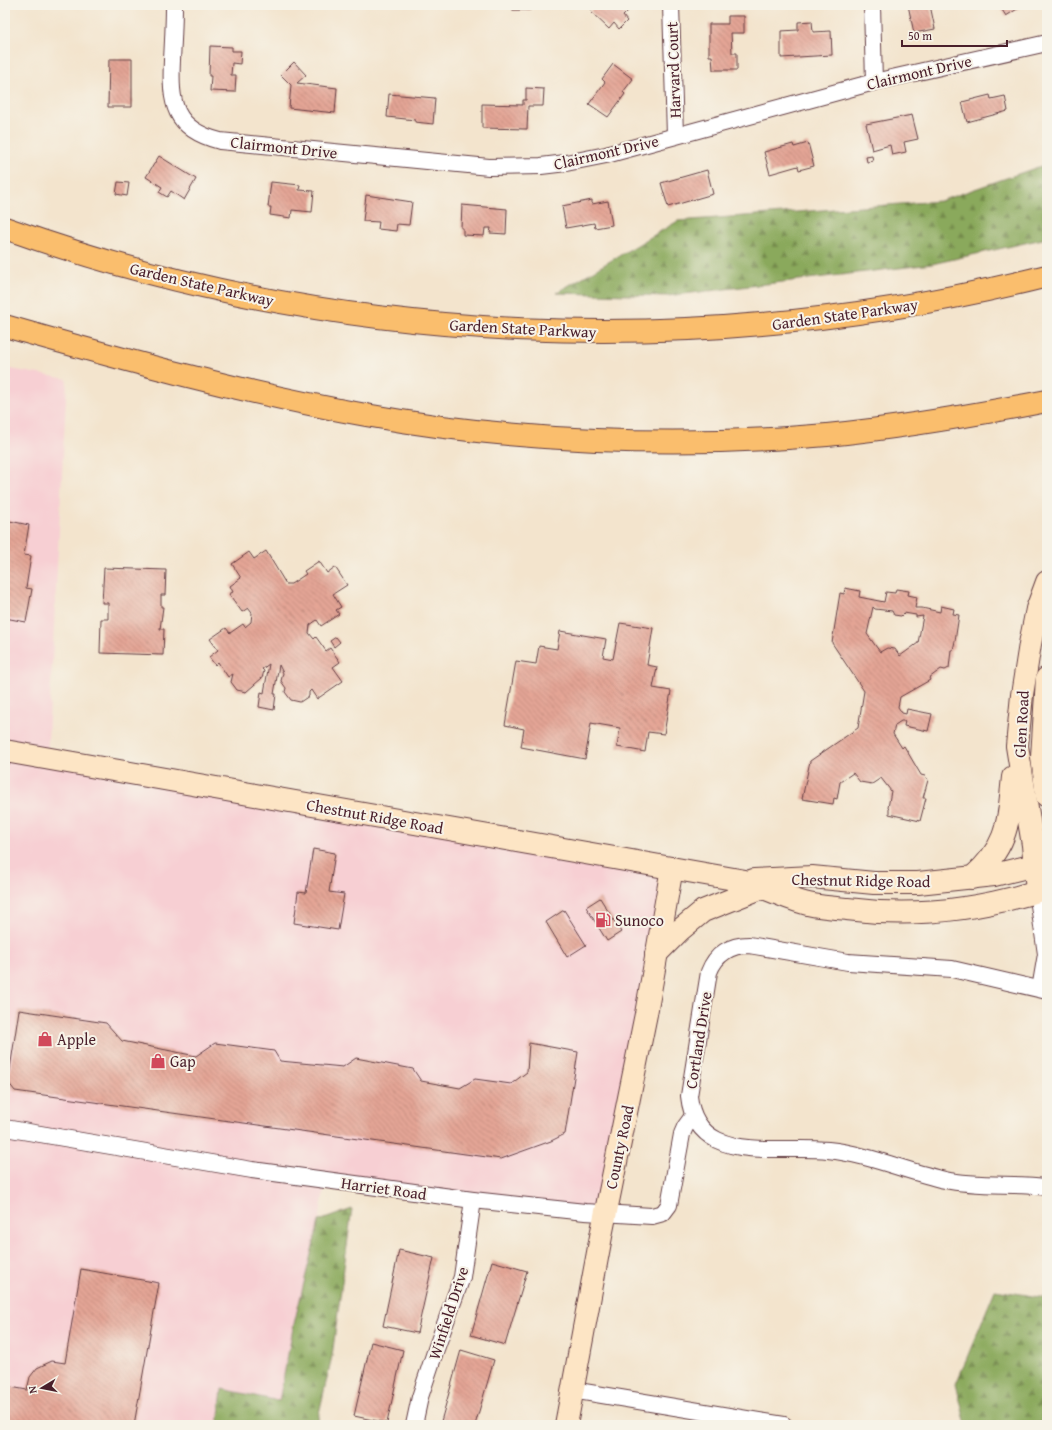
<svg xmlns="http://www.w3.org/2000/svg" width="1052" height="1430" viewBox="0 0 1052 1430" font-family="'Gentium Book Plus',serif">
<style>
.built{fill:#f7cfd3}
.forest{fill:url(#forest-firs);stroke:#6a6444}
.building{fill:url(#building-back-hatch);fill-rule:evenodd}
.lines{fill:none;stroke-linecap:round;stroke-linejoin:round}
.minor-casing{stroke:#633d43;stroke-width:18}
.secondary-casing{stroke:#633d43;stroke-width:24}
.motorway-casing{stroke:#633d43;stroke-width:24}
.minor{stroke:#fff;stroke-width:16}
.secondary{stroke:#fde5c5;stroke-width:22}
.motorway{stroke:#fabe6d;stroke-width:22}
.labels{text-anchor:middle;stroke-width:4;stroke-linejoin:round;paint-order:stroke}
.street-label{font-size:16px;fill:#4a1f2b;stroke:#f7f3e8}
.poi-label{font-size:16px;fill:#4a1f2b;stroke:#f7f3e8;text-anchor:start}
</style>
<defs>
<pattern id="forest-firs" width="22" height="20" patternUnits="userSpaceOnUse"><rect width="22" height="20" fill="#8aa95c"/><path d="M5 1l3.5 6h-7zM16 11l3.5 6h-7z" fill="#73894c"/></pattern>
<pattern id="building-back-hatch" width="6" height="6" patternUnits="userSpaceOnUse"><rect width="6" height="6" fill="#e4a595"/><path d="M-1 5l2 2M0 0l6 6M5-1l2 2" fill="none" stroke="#bb867a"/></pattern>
</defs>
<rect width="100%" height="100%" fill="#f7f3e8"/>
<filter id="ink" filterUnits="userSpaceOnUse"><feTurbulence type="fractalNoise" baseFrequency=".025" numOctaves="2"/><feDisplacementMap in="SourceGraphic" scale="8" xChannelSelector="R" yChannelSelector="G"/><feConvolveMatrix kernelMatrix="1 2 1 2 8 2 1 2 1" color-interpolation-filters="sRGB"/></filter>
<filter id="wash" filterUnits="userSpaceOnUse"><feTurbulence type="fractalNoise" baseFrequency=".012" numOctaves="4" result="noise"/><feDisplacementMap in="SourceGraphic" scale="16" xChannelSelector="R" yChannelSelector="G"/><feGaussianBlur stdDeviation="0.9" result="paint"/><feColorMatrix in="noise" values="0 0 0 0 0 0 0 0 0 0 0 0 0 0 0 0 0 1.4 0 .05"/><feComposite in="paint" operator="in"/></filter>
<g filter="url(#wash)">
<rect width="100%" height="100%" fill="#f3e4cd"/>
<polygon class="built" points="5,368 67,379 47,758 672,868 605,1213 326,1180 319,1221 293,1328 279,1401 222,1389 218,1425 5,1425"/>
<g class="forest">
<polygon points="1047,164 1047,238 932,264 667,296 556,293 678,221 940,201"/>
<polygon points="352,1209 332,1356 318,1418 319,1425 218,1425 222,1389 279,1401 293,1328 319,1221"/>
<polygon points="995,1290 1047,1298 1047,1425 966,1425 956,1384"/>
</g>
<g id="blocks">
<g class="building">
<polygon points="282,5 330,5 330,7 282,8"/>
<rect x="485" y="5" width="17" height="2"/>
<rect x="513" y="5" width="17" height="5"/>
<polygon points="596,5 630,5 632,7 623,16 627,21 619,29 614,23 609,29 590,11"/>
<polygon points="908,5 930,5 935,29 914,33"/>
<polygon points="999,5 1021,5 1022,6 1006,16"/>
<polygon points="728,16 744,16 744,33 731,33 732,53 737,53 737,70 713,70 712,56 709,56 709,24 728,24"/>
<polygon points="812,21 813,32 831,31 832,55 781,58 781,31 798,30 798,22"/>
<polygon points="210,46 232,47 232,51 241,51 240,64 232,63 231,75 236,75 235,92 210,91 211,76 209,76"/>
<polygon points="109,59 132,59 132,107 108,107"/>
<polygon points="294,62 306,75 297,83 337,88 335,113 289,108 291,85 281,75"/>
<polygon points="613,64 633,79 623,92 625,94 608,117 589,104 605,82 602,79"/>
<polygon points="526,88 544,89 543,106 528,106 527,129 482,128 482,104 523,105 523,100 526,100"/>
<polygon points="389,94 435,98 433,124 415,122 415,120 387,117"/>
<polygon points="990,95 991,99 1005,96 1008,111 967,122 962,102"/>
<polygon points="912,115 918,139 904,142 906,152 892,155 890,145 872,150 866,124"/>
<polygon points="808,143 814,166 799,170 798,166 770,174 764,152 793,144 794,147"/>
<polygon points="159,156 196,179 184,200 171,191 167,197 159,192 162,187 146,177"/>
<polygon points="872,156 873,161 867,162 866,157"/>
<polygon points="707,170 713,194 668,207 661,183"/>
<polygon points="118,182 129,183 127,196 116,194"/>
<polygon points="271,182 300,185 299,190 314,191 312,212 292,210 291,218 270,215 271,207 268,207"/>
<polygon points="366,195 412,202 409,225 397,224 396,231 378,229 379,222 363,221"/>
<polygon points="592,200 592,204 608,201 612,225 595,228 594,223 566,228 562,206"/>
<polygon points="462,205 507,209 506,234 490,233 491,228 485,228 484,236 463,235 463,228 461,228"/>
<polygon points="5,520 29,525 24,555 31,556 26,588 32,589 26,622 5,618"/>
<polygon points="266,551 286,584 291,584 306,574 304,571 319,561 327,573 335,567 347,585 333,594 341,607 336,610 339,614 321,626 317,620 310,625 309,633 314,639 316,637 326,651 330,648 340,662 333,667 343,681 317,699 311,690 309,692 309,696 300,702 291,700 285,692 286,688 281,681 283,673 279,665 274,694 276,694 274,710 259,707 261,692 264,693 269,664 262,669 264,671 262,678 246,692 237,690 231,682 233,674 228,677 218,662 215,665 209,657 218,650 210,639 226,628 230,633 243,624 245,627 251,622 252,613 248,608 242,612 229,594 233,592 230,586 241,578 232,564 249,552 254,559"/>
<polygon points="104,568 166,570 165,595 161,595 161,607 163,607 160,629 164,629 163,655 100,653 101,619 108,619 108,603 102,603"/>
<path d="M 845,588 L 860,591 L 859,597 L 884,602 L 886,592 L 895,593 L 896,589 L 909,591 L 908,595 L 917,597 L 915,608 L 922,608 L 940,612 L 941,606 L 954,609 L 953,614 L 959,615 L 955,641 L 953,650 L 951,650 L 949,668 L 945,670 L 941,669 L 929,678 L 930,680 L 900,697 L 898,707 L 902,713 L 906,714 L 907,709 L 932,714 L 928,731 L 904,726 L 905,721 L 901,721 L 895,725 L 893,734 L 902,748 L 904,746 L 921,775 L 925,776 L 928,780 L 923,798 L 926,798 L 920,821 L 889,814 L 889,809 L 888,808 L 891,791 L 881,778 L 872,784 L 860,782 L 853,773 L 840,782 L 837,799 L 834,798 L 833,804 L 802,799 L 810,761 L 858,728 L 864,691 L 832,643 L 840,593 L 844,594 ZM 873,607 L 875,609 L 892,611 L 894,615 L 901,616 L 904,613 L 916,615 L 916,617 L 923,616 L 918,643 L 900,656 L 895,649 L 887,648 L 880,652 L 867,634 Z"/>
<polygon points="620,623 653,628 647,665 657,667 653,688 671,691 664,734 648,732 645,752 617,747 620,728 591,723 585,759 521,747 524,729 505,725 516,661 536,664 539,646 557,649 560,631 606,639 603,657 613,659"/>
<polygon points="336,637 340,642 334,647 330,641"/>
<polygon points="313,849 335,853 329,892 344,894 338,930 294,923 298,892 306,893"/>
<polygon points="600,898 621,932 607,941 586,907"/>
<polygon points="564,910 586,945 567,957 546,922"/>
<polygon points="19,1010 106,1023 122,1041 196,1056 215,1043 274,1051 280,1061 343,1067 356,1058 413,1069 421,1081 460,1088 475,1079 511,1084 527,1072 529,1043 578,1052 565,1134 551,1141 501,1159 15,1091 8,1082"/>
<polygon points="399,1250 434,1258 417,1333 383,1326"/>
<polygon points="492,1261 527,1271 505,1345 471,1335"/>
<polygon points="81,1269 159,1283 134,1425 5,1425 5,1386 27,1390 30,1377 37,1368 52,1361 65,1363"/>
<polygon points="371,1342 403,1350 387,1423 354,1416"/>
<polygon points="461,1350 494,1360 475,1425 440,1425"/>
</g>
</g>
</g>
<g filter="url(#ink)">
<use href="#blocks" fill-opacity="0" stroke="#633d43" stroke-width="1"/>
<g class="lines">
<defs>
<g id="minor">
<path d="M 174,5 C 174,23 173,42 172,60 C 170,103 173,129 220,141 L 489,167 L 541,166 L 566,163 L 606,155 L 874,82 L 1047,43"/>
<polyline points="671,5 675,135"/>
<polyline points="872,5 874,82"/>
<polyline points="1037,891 1046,954 1040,989"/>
<path d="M 1047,991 L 952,969 L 848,962 L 749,945 C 730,945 716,954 709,972 L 689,1096 C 691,1115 699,1131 717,1140 C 748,1155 794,1146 828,1150 C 868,1154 905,1171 945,1180 C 978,1187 1013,1183 1047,1187"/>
<polyline points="5,1128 252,1170 473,1200 585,1212 652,1216 663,1213 669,1205 682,1134 685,1127 693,1116"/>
<polyline points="572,1390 784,1425"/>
<polyline points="414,1425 420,1397 436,1349 462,1277 473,1200"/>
</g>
<g id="secondary">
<polyline points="1047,678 1042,757 1047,796"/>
<path d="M 5,751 L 745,881 C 766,888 787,899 808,904 C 820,907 834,908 847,909 C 916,918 981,910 1047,888"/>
<path d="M 972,878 C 1009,845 1008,823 1013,777"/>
<polyline points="754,880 812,877 874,883 918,883 994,875 1047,862"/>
<polyline points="1037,891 1033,845 1017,746 1022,695 1030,644 1037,609 1047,582"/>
<polyline points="656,954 680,930 703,911 763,887"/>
<polyline points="566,1425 602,1231 646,1014 672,868"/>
</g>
<g id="motorway">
<path d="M 5,228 C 339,348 703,362 1047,276"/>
<path d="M 5,326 C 124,360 244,393 366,415 C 515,442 676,448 827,435 C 901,428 974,415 1047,401"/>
</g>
</defs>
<use href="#minor" class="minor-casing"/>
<use href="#secondary" class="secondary-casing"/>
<use href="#motorway" class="motorway-casing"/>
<use href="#minor" class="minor"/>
<use href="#secondary" class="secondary"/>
<use href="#motorway" class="motorway"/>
</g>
</g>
<defs>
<symbol id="fuel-bare" viewBox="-9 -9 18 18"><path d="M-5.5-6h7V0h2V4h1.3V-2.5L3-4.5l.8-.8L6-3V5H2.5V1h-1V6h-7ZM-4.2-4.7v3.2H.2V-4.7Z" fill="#d1495b" stroke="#f7f3e8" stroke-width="2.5" paint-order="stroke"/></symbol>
<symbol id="shop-bare" viewBox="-9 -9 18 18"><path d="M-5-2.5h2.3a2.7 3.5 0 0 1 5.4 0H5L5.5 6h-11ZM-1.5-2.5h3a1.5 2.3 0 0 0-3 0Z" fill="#d1495b" stroke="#f7f3e8" stroke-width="2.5" paint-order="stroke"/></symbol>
</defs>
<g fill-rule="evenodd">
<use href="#fuel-bare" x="592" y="909" width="22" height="22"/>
<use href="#shop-bare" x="34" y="1028" width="22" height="22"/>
<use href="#shop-bare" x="147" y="1050" width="22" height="22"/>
</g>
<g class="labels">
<g class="street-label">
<text transform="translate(673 70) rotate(-92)" y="6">Harvard Court</text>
<text transform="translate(919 72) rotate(-13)" y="6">Clairmont Drive</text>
<text transform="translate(284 147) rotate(6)" y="6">Clairmont Drive</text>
<text transform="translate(606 152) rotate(-13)" y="6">Clairmont Drive</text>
<text transform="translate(202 284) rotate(13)" y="6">Garden State Parkway</text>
<text transform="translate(845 314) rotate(-8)" y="6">Garden State Parkway</text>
<text transform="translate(523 328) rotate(3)" y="6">Garden State Parkway</text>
<text transform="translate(1021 724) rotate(-87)" y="6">Glen Road</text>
<text transform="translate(375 816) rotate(10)" y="6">Chestnut Ridge Road</text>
<text transform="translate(861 880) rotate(1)" y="6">Chestnut Ridge Road</text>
<text transform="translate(698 1040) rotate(-81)" y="6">Cortland Drive</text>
<text transform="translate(619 1147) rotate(-78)" y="6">County Road</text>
<text transform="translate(384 1188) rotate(8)" y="6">Harriet Road</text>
<text transform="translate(448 1313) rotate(-72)" y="6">Winfield Drive</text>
</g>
<g class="poi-label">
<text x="615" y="926">Sunoco</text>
<text x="57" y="1045">Apple</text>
<text x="170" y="1067">Gap</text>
</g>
</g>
<rect width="1052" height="1430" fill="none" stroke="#f7f3e8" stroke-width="20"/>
<g transform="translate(42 1388) rotate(260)" stroke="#f7f3e8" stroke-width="3" paint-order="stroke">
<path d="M0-3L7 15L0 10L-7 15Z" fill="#4a1f2b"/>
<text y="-6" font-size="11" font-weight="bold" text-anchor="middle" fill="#4a1f2b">N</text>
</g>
<path d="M902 40v6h105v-6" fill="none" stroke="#4a1f2b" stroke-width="2"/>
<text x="908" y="40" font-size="12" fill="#4a1f2b" stroke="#f7f3e8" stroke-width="3" paint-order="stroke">50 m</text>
</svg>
